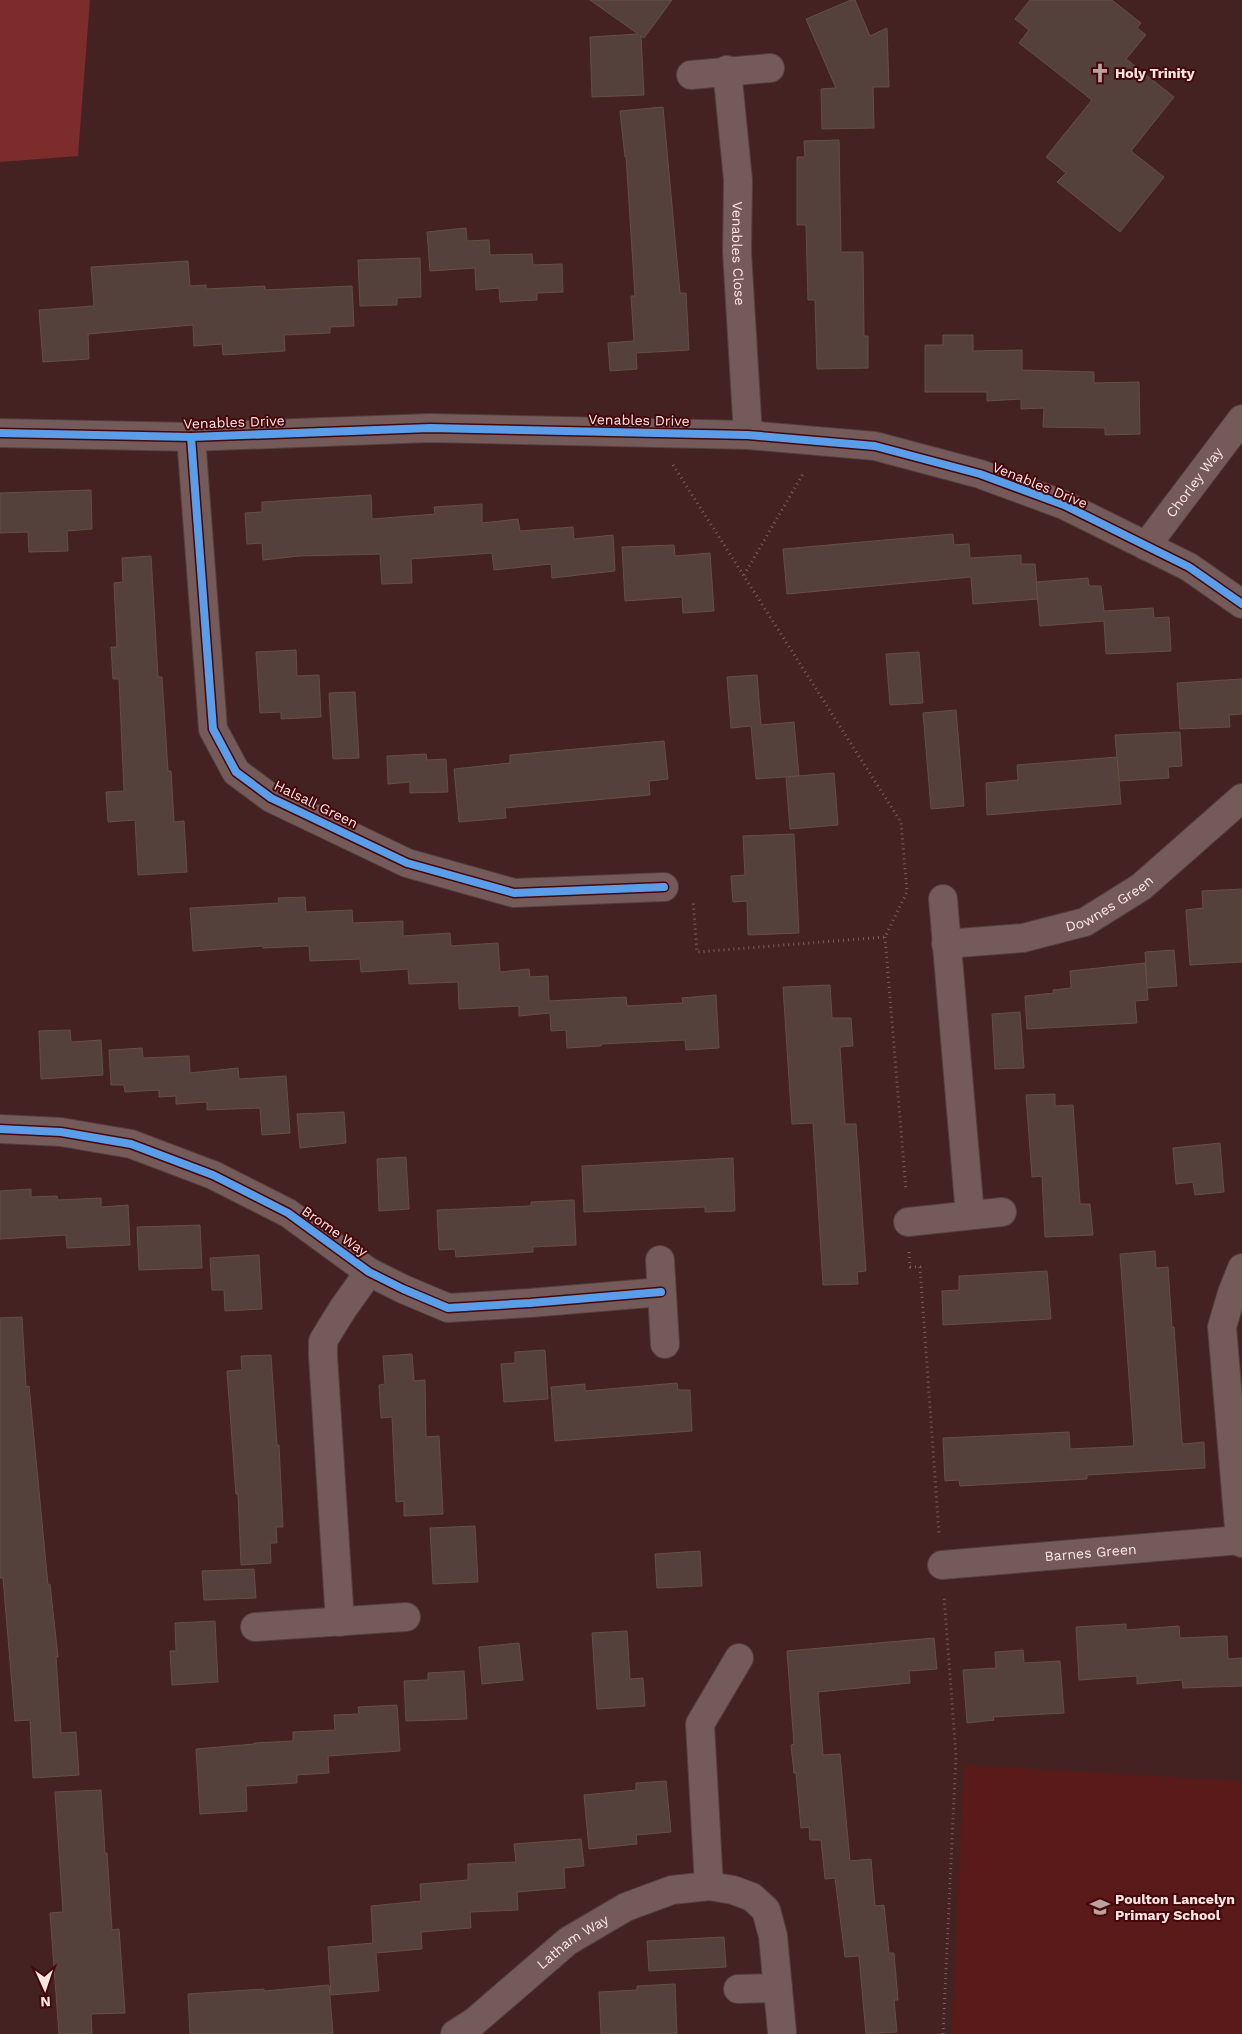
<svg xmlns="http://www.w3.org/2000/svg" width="1242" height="2034" viewBox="0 0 1242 2034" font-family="'Work Sans',sans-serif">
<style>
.built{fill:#5b1a1a}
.green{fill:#7b2c2b}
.building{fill:#54413c;stroke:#655042}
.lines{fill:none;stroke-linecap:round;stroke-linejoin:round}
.minor-casing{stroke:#553e3d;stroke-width:30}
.path{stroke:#78615f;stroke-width:3;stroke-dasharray:1 4;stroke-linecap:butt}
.minor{stroke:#745b59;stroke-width:28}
.cycleway-casing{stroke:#46070a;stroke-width:11}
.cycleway{stroke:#5a9eea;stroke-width:8}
.labels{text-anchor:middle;stroke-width:4;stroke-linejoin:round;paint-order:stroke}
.poi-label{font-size:14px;font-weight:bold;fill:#fee6e3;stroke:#46070a;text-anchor:start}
.street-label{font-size:14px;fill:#fee6e3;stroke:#46070a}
</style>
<rect width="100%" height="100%" fill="#422"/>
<polygon class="built" points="964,1765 1242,1781 1242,2034 952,2034"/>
<polygon class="green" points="0,0 90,0 78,156 0,162"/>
<g class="building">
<polygon points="590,0 672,0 644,38 641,36 644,95 592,97 590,37 638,34"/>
<polygon points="851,0 855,0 870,36 887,28 889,87 873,87 874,128 822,129 821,89 836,88 806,19"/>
<polygon points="1030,0 1112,0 1141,23 1137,28 1146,35 1126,59 1174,97 1131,151 1164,177 1120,232 1057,182 1066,173 1046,157 1092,100 1019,43 1029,30 1015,19"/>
<polygon points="663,107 680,293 686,293 689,350 636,353 637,369 610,371 608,343 634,341 631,296 635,296 626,156 625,157 620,111"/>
<polygon points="839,140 841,252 863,252 864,336 868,336 868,368 817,369 815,300 808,300 806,225 797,225 797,157 805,157 804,141"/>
<polygon points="466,228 467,241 489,240 490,255 532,254 533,265 562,264 563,292 537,293 537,300 500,302 499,288 476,290 475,268 430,271 427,232"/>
<polygon points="420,258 421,297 397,298 397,305 360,306 358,260"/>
<polygon points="188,261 190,286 206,285 206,289 265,286 265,290 352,286 354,326 330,327 330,333 284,335 285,351 223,355 222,344 194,346 193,325 88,334 89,359 43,362 39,310 94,306 91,267"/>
<polygon points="943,335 973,335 973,351 1022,350 1022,370 1094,372 1094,383 1139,382 1140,434 1105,435 1105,428 1043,427 1044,408 1021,409 1021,399 987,401 987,392 925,392 925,345 943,345"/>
<polygon points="91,490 92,529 67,531 68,551 29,552 28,532 0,533 0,493"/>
<polygon points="371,495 372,519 435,514 434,507 482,504 482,523 518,519 520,531 573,527 574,539 613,535 615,571 552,578 551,564 494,570 492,553 411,559 412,583 382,584 380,554 299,556 263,560 262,543 247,544 245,513 262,512 262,502"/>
<polygon points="953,534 954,545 969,544 970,558 1021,555 1021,564 1035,564 1038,599 973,604 971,577 787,594 783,549"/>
<polygon points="674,545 675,556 710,553 714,611 683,613 682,597 625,601 622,547"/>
<polygon points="151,556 158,677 162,677 168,771 171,771 174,822 184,821 187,872 138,875 135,820 108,822 106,792 124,791 119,679 113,679 111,647 117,647 114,583 123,582 122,558"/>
<polygon points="1088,578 1089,586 1101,586 1104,611 1153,608 1154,618 1169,617 1171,651 1106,654 1104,621 1040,626 1036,582"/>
<polygon points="296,650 297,676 319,675 321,717 281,719 281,712 260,713 256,652"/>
<polygon points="919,652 923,703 890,705 886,654"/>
<polygon points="757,675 761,725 794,722 799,776 756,779 751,726 731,728 727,677"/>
<polygon points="1242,679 1242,714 1229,715 1230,727 1180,729 1177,683"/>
<polygon points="355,692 359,758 333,759 329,693"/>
<polygon points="956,710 964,806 931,809 923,713"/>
<polygon points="1180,732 1182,766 1168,767 1169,778 1119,781 1115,735"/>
<polygon points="664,741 668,779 649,781 650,795 505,808 506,818 459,822 454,769 510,763 510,755"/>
<polygon points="426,754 427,760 446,759 448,792 410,793 410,782 388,784 387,756"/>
<polygon points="1117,757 1121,804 987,815 986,783 1018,780 1017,765"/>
<polygon points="834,773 838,825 790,829 786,777"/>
<polygon points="794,834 799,933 748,935 747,901 733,902 731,876 745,875 743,836"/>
<polygon points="1242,889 1242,962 1190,965 1186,910 1203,908 1202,891"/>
<polygon points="305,897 306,912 352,910 353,923 403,921 403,936 450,933 451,946 498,943 500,972 529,969 530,977 548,976 549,1001 626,997 627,1006 683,1003 682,998 716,995 719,1048 686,1050 685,1040 601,1044 601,1046 567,1048 566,1030 551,1031 550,1013 519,1016 519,1006 459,1009 458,982 409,984 408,969 361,972 360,959 310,961 309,946 263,948 263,946 193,951 190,908 279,903 278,898"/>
<polygon points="1174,950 1177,986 1147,988 1145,952"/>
<polygon points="1145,963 1148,1000 1135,1001 1137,1023 1027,1029 1025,996 1054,993 1053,990 1071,988 1070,971"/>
<polygon points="830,985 832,1018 851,1018 853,1046 840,1047 845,1124 856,1124 866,1271 857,1272 858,1284 823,1285 813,1123 792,1124 783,987"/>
<polygon points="1020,1012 1024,1068 995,1069 992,1014"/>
<polygon points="70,1030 71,1042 101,1040 103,1075 41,1079 39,1031"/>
<polygon points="142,1048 143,1058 189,1056 190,1073 238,1068 239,1079 286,1076 290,1133 262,1135 260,1108 207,1110 207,1102 176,1104 176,1096 159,1097 159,1090 125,1092 124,1085 111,1085 109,1050"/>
<polygon points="1055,1094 1055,1106 1073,1105 1080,1204 1090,1204 1093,1235 1045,1237 1042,1176 1032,1177 1026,1095"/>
<polygon points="344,1112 346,1143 300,1148 297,1114"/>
<polygon points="1220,1143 1224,1192 1195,1195 1193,1182 1176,1184 1173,1148"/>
<polygon points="406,1157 409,1209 379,1211 377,1159"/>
<polygon points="733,1158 735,1211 705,1212 705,1207 584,1212 582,1166"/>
<polygon points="31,1189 31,1197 57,1196 58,1200 101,1198 101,1207 128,1205 130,1245 67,1248 66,1235 0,1239 0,1191"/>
<polygon points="574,1200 576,1245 533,1247 533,1252 456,1257 455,1249 439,1250 437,1210 531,1206 531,1202"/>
<polygon points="200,1225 202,1268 139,1270 137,1227"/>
<polygon points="1155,1251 1156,1268 1168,1267 1172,1327 1174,1327 1182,1441 1183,1444 1204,1442 1205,1468 1087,1475 1087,1479 960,1486 959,1480 945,1481 943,1438 1069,1432 1070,1449 1134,1446 1120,1254"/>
<polygon points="259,1255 262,1309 225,1311 224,1290 212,1290 210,1258"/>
<polygon points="1047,1271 1051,1319 943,1325 942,1291 959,1290 959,1276"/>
<polygon points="22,1317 26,1387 29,1386 48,1585 50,1584 58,1657 56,1657 61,1733 76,1732 79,1775 33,1778 30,1720 15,1721 3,1578 0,1578 0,1318"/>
<polygon points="545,1350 548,1399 504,1402 501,1364 515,1363 515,1352"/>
<polygon points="412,1354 414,1381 425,1380 426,1437 439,1436 443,1514 404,1516 404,1501 396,1502 392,1417 381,1418 379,1385 385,1384 383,1356"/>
<polygon points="271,1355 277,1445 279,1445 283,1527 276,1527 277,1543 270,1543 271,1563 241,1565 238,1494 236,1494 227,1371 242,1370 241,1356"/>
<polygon points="677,1383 678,1390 690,1390 692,1431 555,1441 551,1387 585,1384 585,1391"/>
<polygon points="475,1526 478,1582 433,1584 430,1528"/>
<polygon points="700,1551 702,1586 657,1588 655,1554"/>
<polygon points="254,1569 256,1598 204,1600 202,1571"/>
<polygon points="215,1621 218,1682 172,1685 170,1651 176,1651 175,1623"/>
<polygon points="1126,1624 1126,1630 1179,1626 1180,1638 1227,1636 1228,1659 1242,1658 1242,1686 1183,1688 1182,1680 1137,1684 1137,1676 1079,1680 1076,1627"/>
<polygon points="627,1631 630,1679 643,1678 645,1706 597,1709 592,1633"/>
<polygon points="934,1638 937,1669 909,1671 910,1683 818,1692 823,1755 840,1754 850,1861 871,1859 875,1906 884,1905 889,1953 894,1953 898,2000 894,2000 897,2032 866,2034 859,1956 845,1957 835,1878 825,1879 821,1840 810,1840 809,1827 801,1828 796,1773 794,1773 791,1745 794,1744 787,1651"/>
<polygon points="519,1643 523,1680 482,1684 479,1647"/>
<polygon points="1023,1650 1024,1663 1060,1661 1064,1713 993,1717 994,1720 967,1723 963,1670 996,1668 995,1652"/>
<polygon points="464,1671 467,1719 406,1721 404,1681 428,1680 428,1673"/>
<polygon points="397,1705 400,1751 328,1756 329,1773 297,1775 297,1783 246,1786 247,1811 200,1814 196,1749 254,1744 254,1743 293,1741 293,1732 335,1730 334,1715 359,1714 358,1707"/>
<polygon points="666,1781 671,1832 636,1835 637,1844 589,1849 584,1795 636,1790 636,1783"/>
<polygon points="101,1790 105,1853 107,1853 112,1930 119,1929 125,2013 91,2014 92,2034 59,2034 50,1913 63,1912 55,1792"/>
<polygon points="581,1839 584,1866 564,1868 565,1888 517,1892 518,1910 470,1912 471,1928 421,1932 422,1949 376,1953 379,1991 331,1995 328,1947 373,1943 371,1906 421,1901 420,1884 468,1880 468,1864 516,1862 514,1844"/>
<polygon points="724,1937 726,1967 649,1971 647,1941"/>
<polygon points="675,1984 677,2034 601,2034 599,1992 637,1990 637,1986"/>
<polygon points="329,1985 333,2034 190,2034 188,1994 264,1989 264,1991"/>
</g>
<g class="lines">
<defs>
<g id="minor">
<path id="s1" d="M 727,70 L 738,180 L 737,252 L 748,435"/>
<polyline points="691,75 770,68"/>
<polyline points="0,433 191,437 430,428 748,435 875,446 980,474 1064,505 1189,567 1242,604"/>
<polyline points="191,437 213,729 236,772 271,798 407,863 514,893 664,887"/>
<path id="s2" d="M 1146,546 L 1242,419"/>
<polyline points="943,899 970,1215"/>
<path id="s3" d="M 946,944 L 1023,938 L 1085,922 L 1141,887 L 1242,798"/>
<polyline points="0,1129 61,1132 131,1144 213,1175 288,1213 369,1272 403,1289 448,1308 530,1303 661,1292"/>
<polyline points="908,1222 1002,1212"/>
<polyline points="660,1260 665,1344"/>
<polyline points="1242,1268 1232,1293 1222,1327 1240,1540 1242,1543"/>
<path id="s4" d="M 942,1565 L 1240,1540"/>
<polyline points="340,1622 323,1356 323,1341 342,1310 369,1272"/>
<polyline points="255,1627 406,1617"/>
<polyline points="709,1886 700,1724 739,1658"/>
<polyline points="738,1989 778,1988"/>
<path id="s5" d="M 455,2034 L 474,2022 L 568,1941 L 626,1907 L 672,1890 L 709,1886 L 733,1890 L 752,1897 L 766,1910 L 773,1936 L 782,2032"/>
</g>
</defs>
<use href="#minor" class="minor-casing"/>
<g class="path">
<polyline points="673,465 901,822 907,892 885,937 697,952 693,900"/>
<polyline points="744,575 804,472"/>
<polyline points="885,937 906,1191"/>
<polyline points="909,1252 910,1267 920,1267 939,1533"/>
<polyline points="943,2034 956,1755 944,1596"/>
</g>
<use href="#minor" class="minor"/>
<defs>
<g id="cycleway">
<polyline points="0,433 191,437 430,428 748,435 875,446 980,474 1064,505 1189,567 1242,604"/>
<polyline points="191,437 213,729 236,772 271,798 407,863 514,893 664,887"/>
<polyline points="0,1129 61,1132 131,1144 213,1175 288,1213 369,1272 403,1289 448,1308 530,1303 661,1292"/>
</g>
</defs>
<use href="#cycleway" class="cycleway-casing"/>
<use href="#cycleway" class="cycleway"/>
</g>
<defs>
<symbol id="church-bare" viewBox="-9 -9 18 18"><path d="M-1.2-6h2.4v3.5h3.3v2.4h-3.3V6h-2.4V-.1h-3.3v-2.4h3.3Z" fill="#bda19f" stroke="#46070a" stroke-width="2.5" paint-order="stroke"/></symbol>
<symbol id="school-bare" viewBox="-9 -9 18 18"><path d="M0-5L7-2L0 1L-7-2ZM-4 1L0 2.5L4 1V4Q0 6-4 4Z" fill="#bda19f" stroke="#46070a" stroke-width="2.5" paint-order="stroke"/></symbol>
</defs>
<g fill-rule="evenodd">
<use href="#church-bare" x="1086" y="59" width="28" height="28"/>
<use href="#school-bare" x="1086" y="1893" width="28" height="28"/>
</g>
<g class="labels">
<g class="poi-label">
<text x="1115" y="78">Holy Trinity</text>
<text x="1115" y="1904">Poulton Lancelyn<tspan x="1115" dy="16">Primary School</tspan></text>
</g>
<g class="street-label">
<text dy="5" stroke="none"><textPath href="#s1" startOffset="184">Venables Close</textPath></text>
<text transform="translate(639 420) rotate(1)" y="5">Venables Drive</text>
<text transform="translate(234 422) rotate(-2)" y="5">Venables Drive</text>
<text dy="5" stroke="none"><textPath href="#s2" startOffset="80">Chorley Way</textPath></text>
<text transform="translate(1040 485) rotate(22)" y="5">Venables Drive</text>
<text transform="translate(316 804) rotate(26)" y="5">Halsall Green</text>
<text dy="5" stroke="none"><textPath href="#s3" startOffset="171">Downes Green</textPath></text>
<text transform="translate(335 1231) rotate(35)" y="5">Brome Way</text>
<text dy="5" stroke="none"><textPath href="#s4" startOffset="149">Barnes Green</textPath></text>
<text dy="5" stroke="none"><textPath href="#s5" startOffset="150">Latham Way</textPath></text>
</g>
</g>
<g transform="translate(45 1989) rotate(177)" stroke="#46070a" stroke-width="4" paint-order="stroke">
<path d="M0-4L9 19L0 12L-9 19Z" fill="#fee6e3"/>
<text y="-8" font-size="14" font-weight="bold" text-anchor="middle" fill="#fee6e3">N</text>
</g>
</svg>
